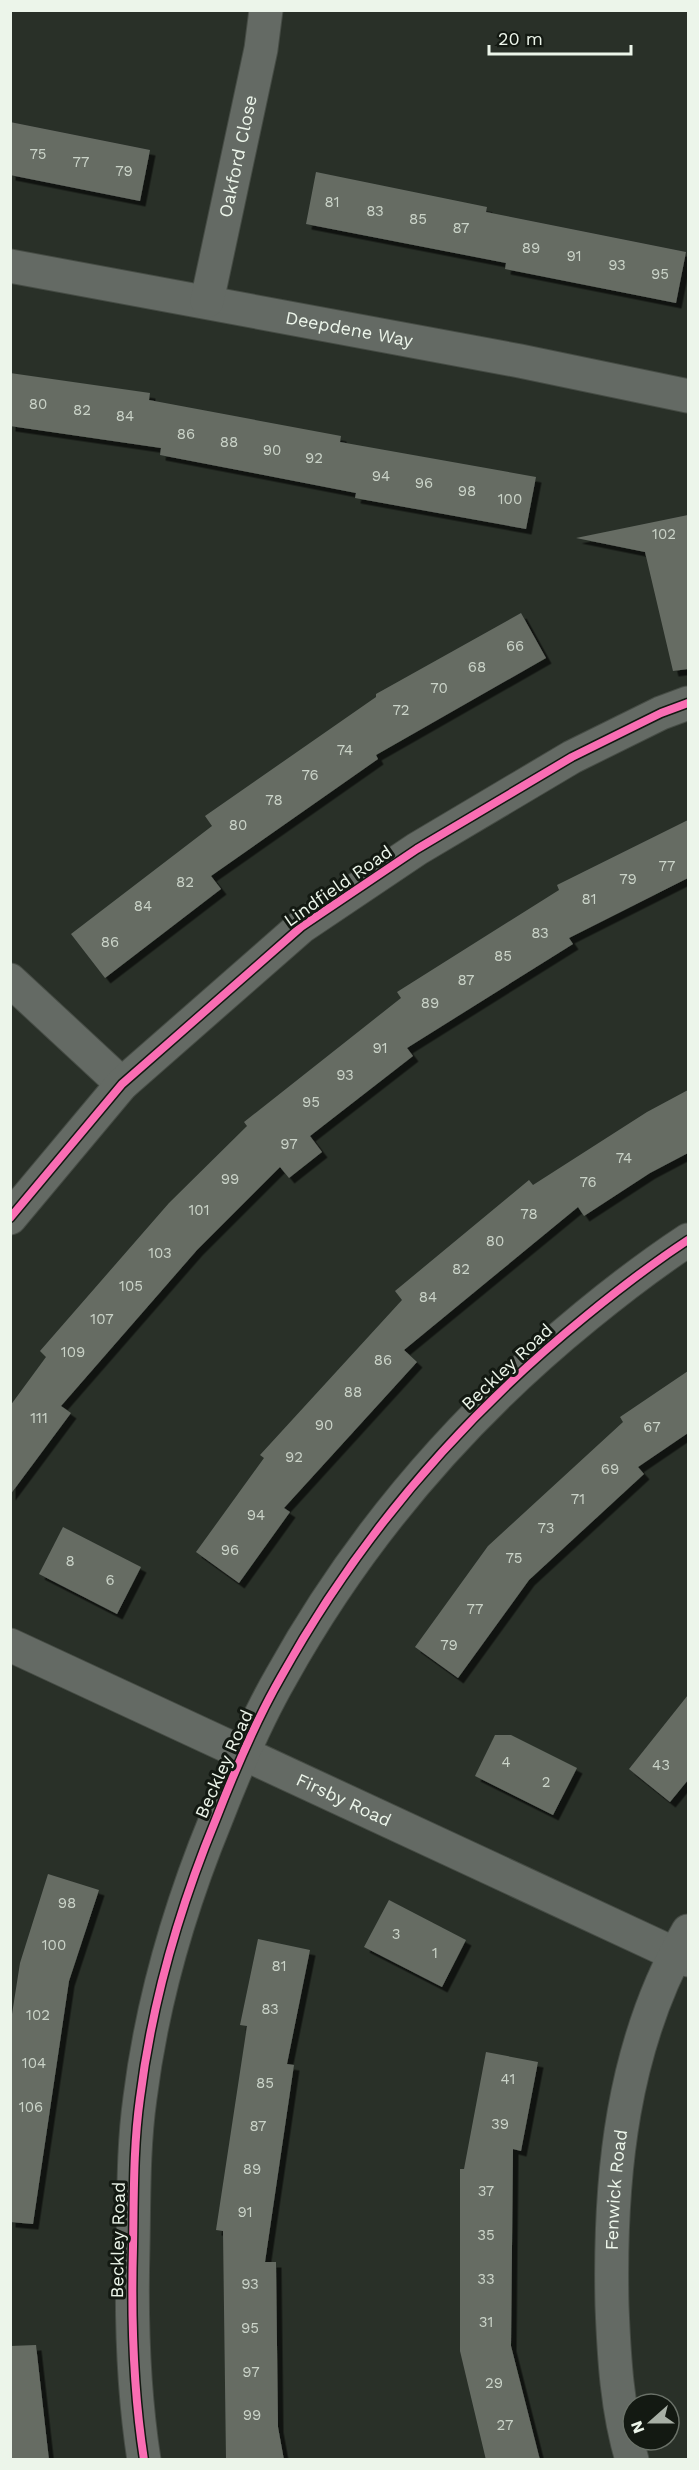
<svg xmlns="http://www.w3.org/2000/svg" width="699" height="2470" viewBox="0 0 699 2470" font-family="'Work Sans',sans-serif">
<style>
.building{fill:#666c64;filter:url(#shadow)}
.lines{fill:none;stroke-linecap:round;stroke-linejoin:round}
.minor-casing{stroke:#464c45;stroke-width:35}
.minor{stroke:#646a64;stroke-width:33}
.cycleway-casing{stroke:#131912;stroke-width:11}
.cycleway{stroke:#f96db3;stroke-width:8}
.labels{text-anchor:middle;stroke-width:6;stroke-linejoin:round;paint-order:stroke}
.number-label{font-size:15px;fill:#cad3c8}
.street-label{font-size:18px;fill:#ecf5ea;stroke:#131912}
</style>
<defs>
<filter id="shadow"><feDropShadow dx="5.5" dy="5.5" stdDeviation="0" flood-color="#0009"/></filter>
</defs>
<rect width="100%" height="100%" fill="#293028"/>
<g class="building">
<polygon points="10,122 150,150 140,201 10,175"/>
<polygon points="316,172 487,207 486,212 686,252 676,303 505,269 506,263 306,224"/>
<polygon points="10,373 150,393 149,400 341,436 340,442 536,477 526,529 355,498 356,493 160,455 161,448 10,426"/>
<polygon points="688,515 688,669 673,671 645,552 576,538"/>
<polygon points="521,613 546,658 376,755 378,759 211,876 221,889 105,978 71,934 212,826 205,816 376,697 376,694"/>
<polygon points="688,820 688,878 569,938 573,944 407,1048 413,1056 310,1136 322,1152 289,1178 280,1167 197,1250 61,1406 71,1413 10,1495 10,1406 46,1357 40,1351 169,1203 247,1126 244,1122 401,998 397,992 559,890 557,885"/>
<polygon points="688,1090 688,1153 650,1173 584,1216 578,1207 404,1350 417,1362 284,1508 290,1512 239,1583 196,1552 264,1458 260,1455 402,1300 395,1291 529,1180 533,1185 647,1112"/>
<polygon points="688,1371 688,1433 638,1467 644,1474 529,1580 458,1678 415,1647 488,1546 623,1422 620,1417"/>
<polygon points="63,1527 141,1567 117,1614 39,1574"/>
<polygon points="688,1695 688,1780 670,1802 629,1769"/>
<polygon points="495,1735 511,1735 577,1768 553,1815 475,1776"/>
<polygon points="48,1874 99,1890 69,1981 33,2224 10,2222 10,2027 20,1963"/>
<polygon points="389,1900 466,1940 442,1987 364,1947"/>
<polygon points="258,1939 310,1950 287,2064 294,2065 265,2262 276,2262 278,2427 284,2460 226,2460 223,2231 216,2230 247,2026 240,2025"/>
<polygon points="486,2052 538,2062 521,2151 513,2149 511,2346 540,2460 486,2460 460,2351 460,2169 464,2169"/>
<polygon points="36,2345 49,2460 10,2460 10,2346"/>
</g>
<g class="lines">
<defs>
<g id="minor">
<path id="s1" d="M 10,266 L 520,361 L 688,396"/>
<path id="s2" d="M 207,301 L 261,49 L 266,10"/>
<polyline points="10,980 122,1084"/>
<polyline points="10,1218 122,1084 301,927 417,849 572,757 661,713 688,703"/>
<path id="s3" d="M 10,1645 L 688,1960"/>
<path d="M 144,2460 C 133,2389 131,2318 133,2247 C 134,2198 133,2148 140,2098 C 152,2002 179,1909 216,1819 C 235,1770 255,1722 281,1677 C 358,1538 463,1416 586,1316 C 619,1289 653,1263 688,1240"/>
<path id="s4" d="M 632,2460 C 617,2410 614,2357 612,2306 C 609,2176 622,2045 688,1931"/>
</g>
</defs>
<use href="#minor" class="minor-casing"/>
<use href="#minor" class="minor"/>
<defs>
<g id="cycleway">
<polyline points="10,1218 122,1084 301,927 417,849 572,757 661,713 688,703"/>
<path d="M 144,2460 C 133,2389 131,2318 133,2247 C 134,2198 133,2148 140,2098 C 152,2002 179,1909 216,1819 C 235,1770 255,1722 281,1677 C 358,1538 463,1416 586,1316 C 619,1289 653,1263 688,1240"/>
</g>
</defs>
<use href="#cycleway" class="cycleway-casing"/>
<use href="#cycleway" class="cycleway"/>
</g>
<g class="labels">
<g class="number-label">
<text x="38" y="159">75</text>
<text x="81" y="167">77</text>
<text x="124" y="176">79</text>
<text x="332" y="207">81</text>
<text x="375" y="216">83</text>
<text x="418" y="224">85</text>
<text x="461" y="233">87</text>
<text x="531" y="253">89</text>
<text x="574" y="261">91</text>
<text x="617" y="270">93</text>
<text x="660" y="279">95</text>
<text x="38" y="409">80</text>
<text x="82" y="415">82</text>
<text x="125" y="421">84</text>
<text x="186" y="439">86</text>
<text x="229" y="447">88</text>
<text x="272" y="455">90</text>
<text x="314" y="463">92</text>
<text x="381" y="481">94</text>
<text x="424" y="488">96</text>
<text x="467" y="496">98</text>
<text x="510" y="504">100</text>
<text x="664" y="539">102</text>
<text x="515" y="651">66</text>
<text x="477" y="672">68</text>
<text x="439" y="693">70</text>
<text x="401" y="715">72</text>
<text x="345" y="755">74</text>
<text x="310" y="780">76</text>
<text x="274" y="805">78</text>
<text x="238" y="830">80</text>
<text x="667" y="871">77</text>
<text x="628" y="884">79</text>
<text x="185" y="887">82</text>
<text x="589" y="904">81</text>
<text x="143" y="911">84</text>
<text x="540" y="938">83</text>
<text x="110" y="947">86</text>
<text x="503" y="961">85</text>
<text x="466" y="985">87</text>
<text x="430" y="1008">89</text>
<text x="380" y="1053">91</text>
<text x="345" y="1080">93</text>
<text x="311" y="1107">95</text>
<text x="289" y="1149">97</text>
<text x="624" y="1163">74</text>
<text x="230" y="1184">99</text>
<text x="588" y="1187">76</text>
<text x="199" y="1215">101</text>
<text x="529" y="1219">78</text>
<text x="495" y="1246">80</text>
<text x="160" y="1258">103</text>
<text x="461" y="1274">82</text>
<text x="131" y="1291">105</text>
<text x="428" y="1302">84</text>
<text x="102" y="1324">107</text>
<text x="73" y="1357">109</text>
<text x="383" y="1365">86</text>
<text x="353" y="1397">88</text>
<text x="39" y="1423">111</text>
<text x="324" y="1430">90</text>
<text x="652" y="1432">67</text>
<text x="294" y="1462">92</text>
<text x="610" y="1474">69</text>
<text x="578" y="1504">71</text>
<text x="256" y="1520">94</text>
<text x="546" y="1533">73</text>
<text x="230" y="1555">96</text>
<text x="514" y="1563">75</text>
<text x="70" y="1566">8</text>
<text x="110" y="1585">6</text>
<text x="475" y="1614">77</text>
<text x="449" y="1650">79</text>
<text x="506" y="1767">4</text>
<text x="661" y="1770">43</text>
<text x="546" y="1787">2</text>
<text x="67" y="1908">98</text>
<text x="396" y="1939">3</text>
<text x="54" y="1950">100</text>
<text x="435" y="1958">1</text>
<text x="279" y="1971">81</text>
<text x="270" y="2014">83</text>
<text x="38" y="2020">102</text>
<text x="34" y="2068">104</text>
<text x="508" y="2084">41</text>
<text x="265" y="2088">85</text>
<text x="31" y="2112">106</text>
<text x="500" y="2129">39</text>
<text x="258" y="2131">87</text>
<text x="252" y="2174">89</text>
<text x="486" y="2196">37</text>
<text x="245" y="2217">91</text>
<text x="486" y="2240">35</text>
<text x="486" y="2284">33</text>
<text x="250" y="2289">93</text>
<text x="486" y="2327">31</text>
<text x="250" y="2333">95</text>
<text x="251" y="2377">97</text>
<text x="494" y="2388">29</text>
<text x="252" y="2420">99</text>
<text x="505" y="2430">27</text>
</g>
<g class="street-label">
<text dy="6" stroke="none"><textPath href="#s2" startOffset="148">Oakford Close</textPath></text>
<text dy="6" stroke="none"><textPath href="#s1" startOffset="345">Deepdene Way</textPath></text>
<text transform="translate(338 886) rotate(-35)" y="6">Lindfield Road</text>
<text transform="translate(507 1367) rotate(-43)" y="6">Beckley Road</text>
<text transform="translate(224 1764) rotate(-66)" y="6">Beckley Road</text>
<text dy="6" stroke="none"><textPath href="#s3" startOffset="368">Firsby Road</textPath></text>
<text dy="6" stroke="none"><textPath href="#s4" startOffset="272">Fenwick Road</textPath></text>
<text transform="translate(118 2240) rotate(-89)" y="6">Beckley Road</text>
</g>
</g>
<rect width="699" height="2470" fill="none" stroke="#ecf5ea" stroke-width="24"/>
<g transform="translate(651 2422) rotate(249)"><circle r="28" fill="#131912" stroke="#6a7168" stroke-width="1.5"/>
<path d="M0-4.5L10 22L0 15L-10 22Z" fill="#a8b0a6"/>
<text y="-9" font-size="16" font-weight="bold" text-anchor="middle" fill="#ecf5ea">N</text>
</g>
<path d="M489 45v9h142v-9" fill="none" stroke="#ecf5ea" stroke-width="3"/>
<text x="498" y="45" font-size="18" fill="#ecf5ea" stroke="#131912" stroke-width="4.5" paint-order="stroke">20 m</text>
</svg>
